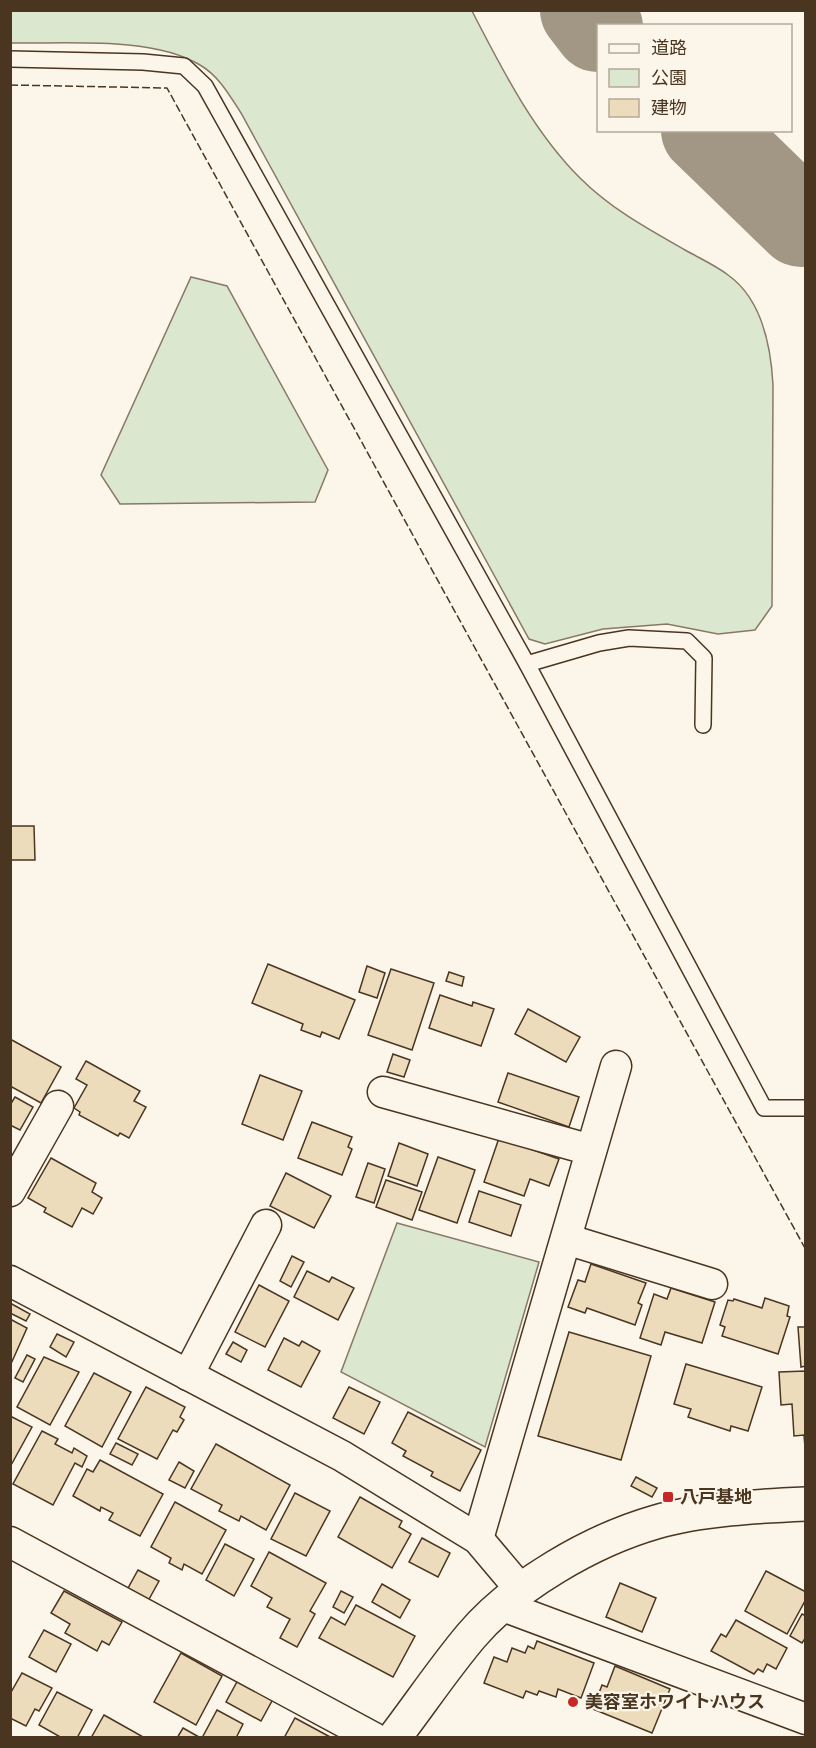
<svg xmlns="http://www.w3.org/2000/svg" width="816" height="1748" viewBox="0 0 816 1748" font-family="'Fira Sans','Noto Sans JP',sans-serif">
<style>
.green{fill:#dce7d0;stroke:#887966;stroke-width:1.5}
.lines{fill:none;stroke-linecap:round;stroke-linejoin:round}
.taxiway{stroke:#a29684;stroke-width:90}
.building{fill:#ecdcbc;stroke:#4a3520;stroke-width:1.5}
.service-casing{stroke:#4a3520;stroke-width:18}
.minor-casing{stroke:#4a3520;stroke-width:33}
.tertiary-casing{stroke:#4a3520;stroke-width:36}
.service{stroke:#fbf6e9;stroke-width:15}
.minor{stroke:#fbf6e9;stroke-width:30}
.tertiary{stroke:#fbf6e9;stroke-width:33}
.fence{stroke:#4a3520;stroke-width:1.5;stroke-dasharray:8 3;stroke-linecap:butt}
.poi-dot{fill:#c62828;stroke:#fbf6e9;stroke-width:2}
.labels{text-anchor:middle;stroke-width:4.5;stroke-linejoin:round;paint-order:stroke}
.poi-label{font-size:18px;font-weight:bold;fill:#4a3520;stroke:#fbf6e9;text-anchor:start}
</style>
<rect width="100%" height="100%" fill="#fbf6e9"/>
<g class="green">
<path d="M 11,10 L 472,11 C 502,69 533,131 580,178 C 611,209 648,229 685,250 C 699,258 715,265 728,275 C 762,299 771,347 773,385 L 772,606 L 755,630 L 718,634 L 667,624 L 603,629 L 545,644 L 529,639 L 241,113 C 230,96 219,76 200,65 C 153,36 66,44 11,43 Z"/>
<polygon points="191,277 227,286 328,470 315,502 120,504 101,475"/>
<polygon points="397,1223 539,1262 485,1447 341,1372"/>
</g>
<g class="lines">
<g class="taxiway">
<polyline points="585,10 598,27"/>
<polyline points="706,130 801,222"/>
</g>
</g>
<g class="building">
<polygon points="10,826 34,826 35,860 10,860"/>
<polygon points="268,964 355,1000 339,1039 322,1032 320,1037 301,1030 303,1024 252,1003"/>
<polygon points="367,966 385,973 377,998 359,992"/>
<polygon points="391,969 434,983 412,1050 368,1035"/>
<polygon points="449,972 464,977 462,986 446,981"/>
<polygon points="440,995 472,1006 473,1002 494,1009 481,1046 429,1028"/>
<polygon points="528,1009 580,1037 566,1062 515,1034"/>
<polygon points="10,1039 61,1067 41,1103 12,1087 10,1090"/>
<polygon points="393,1054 410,1060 404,1077 387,1072"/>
<polygon points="86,1061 140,1091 134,1101 146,1107 129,1138 120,1133 118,1136 79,1115 80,1112 74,1108 87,1085 76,1079"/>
<polygon points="508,1073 579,1097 569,1127 498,1102"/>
<polygon points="260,1075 302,1091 283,1140 242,1124"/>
<polygon points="15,1097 33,1107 20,1130 10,1125 10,1105"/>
<polygon points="312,1122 352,1137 348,1147 352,1149 342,1175 298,1158"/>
<polygon points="499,1138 559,1159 549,1186 530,1179 524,1196 484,1182"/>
<polygon points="399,1143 428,1154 417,1186 388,1176"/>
<polygon points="438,1157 475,1170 457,1223 419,1210"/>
<polygon points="51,1158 96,1183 92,1192 102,1198 93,1214 82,1208 72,1227 44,1212 46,1208 28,1198"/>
<polygon points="368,1163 385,1169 374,1203 356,1197"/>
<polygon points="286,1173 331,1196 314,1228 270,1206"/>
<polygon points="386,1180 422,1192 412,1220 376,1207"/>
<polygon points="479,1191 521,1205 511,1236 469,1222"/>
<polygon points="292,1256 304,1262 291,1287 280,1281"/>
<polygon points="591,1264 646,1283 638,1303 642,1305 635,1325 587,1308 585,1313 568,1307 578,1280 585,1282"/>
<polygon points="307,1271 329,1282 332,1277 354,1288 338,1320 294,1297"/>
<polygon points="259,1285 289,1301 265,1347 235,1332"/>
<polygon points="671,1288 715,1302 702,1343 665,1332 661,1345 640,1338 654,1294 667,1299"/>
<polygon points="765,1298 789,1306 787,1316 790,1317 778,1354 722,1336 725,1327 720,1325 728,1300 733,1301 734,1299 762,1308"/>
<polygon points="10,1303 30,1314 26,1321 10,1313"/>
<polygon points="10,1319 27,1328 10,1366"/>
<polygon points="798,1327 806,1327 806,1366 801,1367"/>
<polygon points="569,1332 651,1356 621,1460 538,1436"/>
<polygon points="57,1334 74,1342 66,1357 50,1347"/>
<polygon points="284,1338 299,1346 302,1341 320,1351 301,1387 268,1370"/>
<polygon points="233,1342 247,1350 241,1362 226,1354"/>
<polygon points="27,1355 35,1359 23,1382 15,1378"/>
<polygon points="44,1357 79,1372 50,1425 17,1407"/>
<polygon points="686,1364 762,1387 748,1431 731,1426 730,1431 688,1417 691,1409 674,1404"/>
<polygon points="806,1371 806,1460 804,1435 794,1436 792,1404 781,1405 779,1372"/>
<polygon points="94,1373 131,1392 102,1447 65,1426"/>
<polygon points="146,1387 185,1407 180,1417 184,1420 177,1432 173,1430 157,1459 118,1439"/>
<polygon points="349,1387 380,1402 364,1434 333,1418"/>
<polygon points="408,1412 481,1450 460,1491 431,1476 433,1472 403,1456 406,1451 392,1443"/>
<polygon points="10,1416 32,1427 10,1467"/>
<polygon points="42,1431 58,1439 55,1444 72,1453 74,1448 87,1456 82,1467 75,1463 53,1505 13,1484"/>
<polygon points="116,1443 138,1454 132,1465 110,1454"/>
<polygon points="216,1444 290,1485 266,1530 241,1516 239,1521 219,1511 222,1505 191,1489"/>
<polygon points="100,1460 163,1494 140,1536 109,1520 113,1513 101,1507 100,1511 73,1496 87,1469 93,1472"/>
<polygon points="179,1462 194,1471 185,1488 169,1480"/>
<polygon points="636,1477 657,1488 652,1497 631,1486"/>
<polygon points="295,1493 330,1511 306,1556 271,1539"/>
<polygon points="360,1497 402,1521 399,1527 411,1534 392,1568 338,1537"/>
<polygon points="175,1502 226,1530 202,1574 184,1564 182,1570 169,1563 171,1558 151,1547"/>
<polygon points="422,1538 450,1553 438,1577 409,1562"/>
<polygon points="225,1544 254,1559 234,1596 206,1580"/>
<polygon points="269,1552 326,1583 310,1611 315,1614 297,1647 280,1638 290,1619 267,1607 272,1598 251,1586"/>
<polygon points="138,1570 159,1581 148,1601 127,1590"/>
<polygon points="766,1571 806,1592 806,1599 787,1634 745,1611"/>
<polygon points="620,1583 656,1598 642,1632 606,1617"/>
<polygon points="382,1584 410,1600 400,1618 372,1602"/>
<polygon points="64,1591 122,1622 109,1645 102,1641 97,1651 65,1633 70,1624 51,1613"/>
<polygon points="341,1591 353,1597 344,1613 333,1607"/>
<polygon points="356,1605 415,1636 393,1677 319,1638 331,1617 345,1625"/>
<polygon points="802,1614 806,1616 806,1637 802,1643 790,1636"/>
<polygon points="736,1620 787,1648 776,1669 767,1664 763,1672 758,1669 754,1674 711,1651 721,1634 726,1637"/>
<polygon points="44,1630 71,1644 56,1672 29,1657"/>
<polygon points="537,1641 594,1663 581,1698 558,1689 556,1697 539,1691 537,1695 526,1691 523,1698 484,1683 494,1657 507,1662 512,1648 525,1653 528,1646 534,1649"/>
<polygon points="181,1653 222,1676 196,1725 154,1702"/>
<polygon points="615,1666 670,1689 652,1733 593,1709 602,1685 607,1687"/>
<polygon points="22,1673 52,1688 39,1711 35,1709 26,1726 10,1718 10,1694"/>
<polygon points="238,1680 273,1699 261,1721 226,1702"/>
<polygon points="57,1692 92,1710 77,1738 62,1738 39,1725"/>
<polygon points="217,1710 243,1724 236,1738 202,1738"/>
<polygon points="104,1715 145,1738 91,1738"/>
<polygon points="295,1718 332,1738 284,1738"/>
<polygon points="183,1728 199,1737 199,1738 177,1738"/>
</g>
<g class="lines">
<defs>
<g id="service">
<polyline points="10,59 143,62 184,66 205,86 527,664 764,1108 806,1108"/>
<polyline points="527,664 599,643 629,638 687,641 704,658 703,725"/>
</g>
<g id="minor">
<polyline points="383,1092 591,1150"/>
<polyline points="10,1191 58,1106"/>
<polyline points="566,1239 712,1284"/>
<polyline points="10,1281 342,1456 478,1539 521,1590"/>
<polyline points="188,1375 266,1225"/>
<polyline points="478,1539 616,1066"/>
<polyline points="10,1542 374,1738"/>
<polyline points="503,1606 806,1719"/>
</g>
<path id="tertiary" d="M 394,1738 C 420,1704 444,1668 471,1636 C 514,1585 593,1540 656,1522 C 700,1509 760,1506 806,1504"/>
</defs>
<use href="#service" class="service-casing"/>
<use href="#minor" class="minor-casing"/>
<use href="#tertiary" class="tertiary-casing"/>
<use href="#service" class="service"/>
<use href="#minor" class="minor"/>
<use href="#tertiary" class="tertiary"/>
<polyline class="fence" points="10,85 167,88 806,1250"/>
</g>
<g class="poi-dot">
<rect x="662" y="1491" width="12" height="12" rx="3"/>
<circle cx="573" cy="1702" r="6"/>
</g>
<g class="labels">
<g class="poi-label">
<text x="680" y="1503">八戸基地</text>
<text x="585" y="1708">美容室ホワイトハウス</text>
</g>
</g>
<rect width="816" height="1748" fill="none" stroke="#4a3520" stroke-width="24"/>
<rect x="597" y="24" width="195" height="108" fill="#fbf6e9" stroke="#b4a999" stroke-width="1.5"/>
<rect x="609" y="44" width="30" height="9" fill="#fbf6e9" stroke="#b4a999" stroke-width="1.5"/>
<text x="651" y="54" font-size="18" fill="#4a3520">道路</text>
<rect x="609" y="69" width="30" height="18" fill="#dce7d0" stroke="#b4a999" stroke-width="1.5"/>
<text x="651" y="84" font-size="18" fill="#4a3520">公園</text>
<rect x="609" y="99" width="30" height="18" fill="#ecdcbc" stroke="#b4a999" stroke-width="1.5"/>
<text x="651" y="114" font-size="18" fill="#4a3520">建物</text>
</svg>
